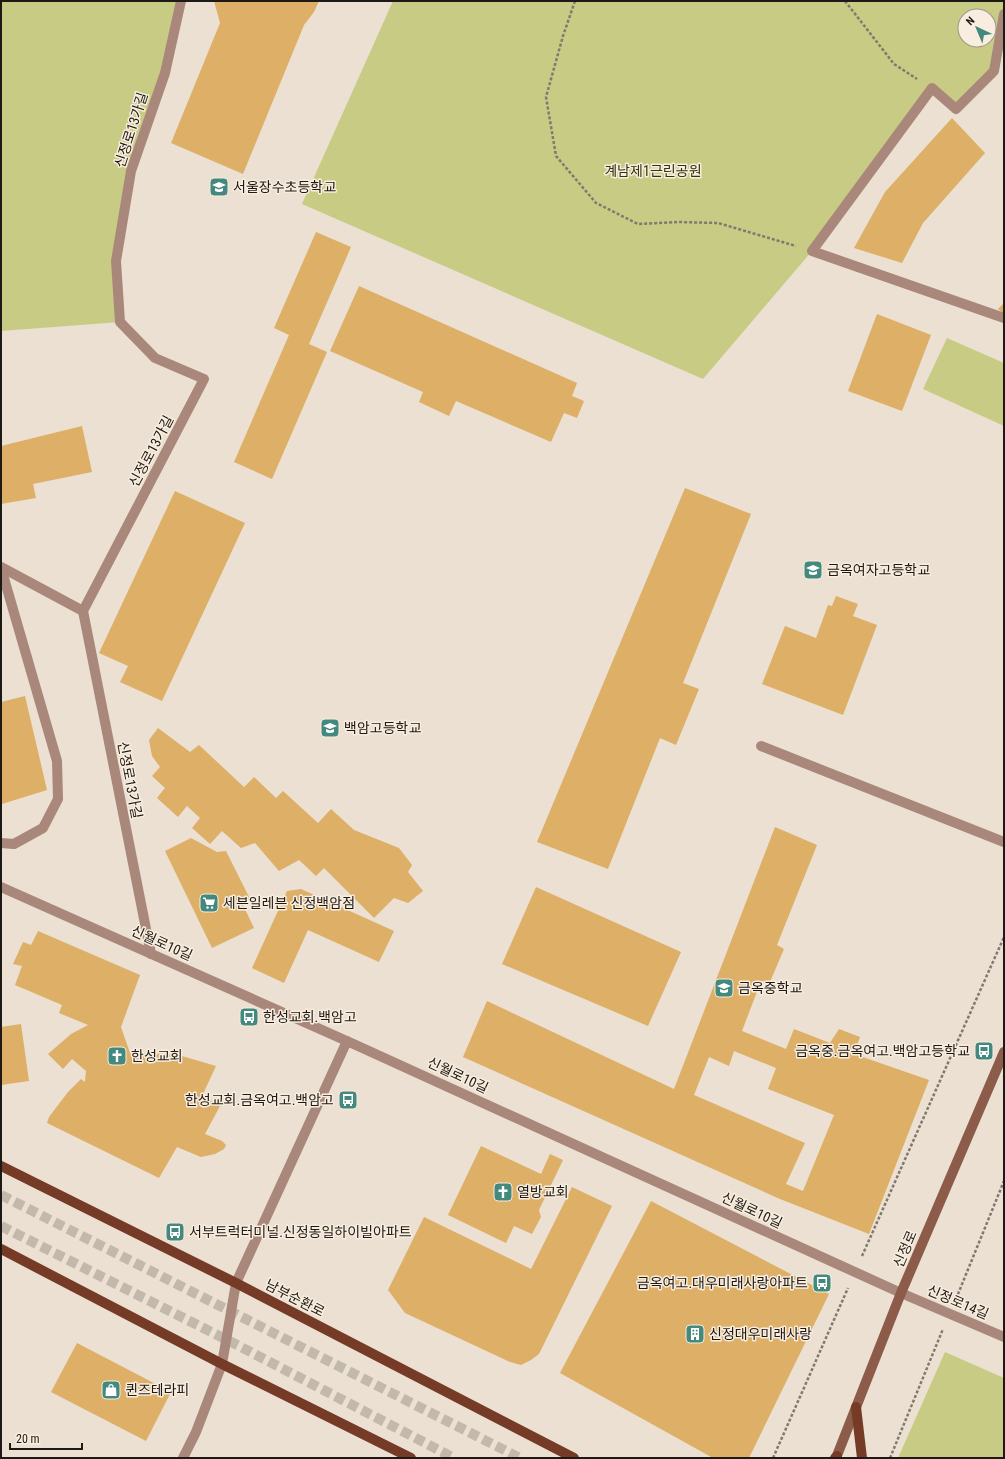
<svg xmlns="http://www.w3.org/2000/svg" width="1005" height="1459" viewBox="0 0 1005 1459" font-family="'Roboto Condensed','Noto Sans KR',sans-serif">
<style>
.green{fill:#c8cb84;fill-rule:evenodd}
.building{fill:#ddaf67;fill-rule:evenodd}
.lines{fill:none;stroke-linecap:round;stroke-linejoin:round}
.primary-tunnel{stroke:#c2b8ab;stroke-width:10;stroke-dasharray:10 5;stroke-linecap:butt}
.path{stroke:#81796f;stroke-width:2.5;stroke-dasharray:3 2;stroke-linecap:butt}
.lane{stroke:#aa877b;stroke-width:10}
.street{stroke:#aa877b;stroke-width:10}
.secondary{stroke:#8c5b49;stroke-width:10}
.primary{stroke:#763b26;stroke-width:10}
.labels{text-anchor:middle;stroke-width:3;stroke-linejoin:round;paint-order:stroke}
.street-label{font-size:14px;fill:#1d1914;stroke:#f8edde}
.park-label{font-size:14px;fill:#32330f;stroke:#f8edde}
.poi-label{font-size:14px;fill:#1d1914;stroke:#f8edde;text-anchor:start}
</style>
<rect width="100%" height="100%" fill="#ebe0d1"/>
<g class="green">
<polygon points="1,1 181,1 165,73 131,171 116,261 120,322 1,331"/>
<path d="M 393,1 L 1004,1 L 1004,14 L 994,71 L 956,109 L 932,88 L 812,251 L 703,379 L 302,204 ZM 965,16 L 989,16 L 989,40 L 965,40 Z"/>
<polygon points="947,338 1004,363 1004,426 923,389"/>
<polygon points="945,1352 1004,1378 1004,1458 898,1458"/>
</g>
<g class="building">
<polygon points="214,1 319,1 314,12 304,25 243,174 171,143 220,23"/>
<polygon points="952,118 985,153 923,223 902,263 854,248 885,192"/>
<polygon points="316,232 351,247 309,344 327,352 272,479 234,462 289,335 274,328"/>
<polygon points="359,286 577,383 572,396 584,401 577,418 564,413 551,442 456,401 449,416 419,402 423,392 330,351"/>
<polygon points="1004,303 1004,314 998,309"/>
<polygon points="877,314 931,335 902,411 848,391"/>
<polygon points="82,426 92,472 33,484 36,498 1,504 1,446"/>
<polygon points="685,488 751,514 683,683 699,689 676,745 660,738 608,869 537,842"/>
<polygon points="175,491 245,523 162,701 120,682 128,666 99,653"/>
<polygon points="836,596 858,604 853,616 877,625 843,715 762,684 785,626 816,638 828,605 832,606"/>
<polygon points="25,696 47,790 2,804 1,702"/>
<polygon points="158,728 190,752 199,745 244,787 254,777 276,798 283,791 318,823 331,809 354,830 399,848 412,865 408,872 423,891 408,903 394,898 374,918 324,868 316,876 299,860 279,871 255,843 241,848 222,831 210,844 192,828 200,818 187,806 178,817 157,798 165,788 152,776 160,767 152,756 149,740"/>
<path d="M 775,827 L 817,845 L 777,945 L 784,949 L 770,982 L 761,981 L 742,1031 L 786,1049 L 794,1029 L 830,1043 L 839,1029 L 860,1037 L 854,1054 L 929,1080 L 869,1234 L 780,1199 L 463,1057 L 487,1001 L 674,1089 ZM 734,1051 L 776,1068 L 768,1089 L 834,1115 L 803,1191 L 786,1184 L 805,1143 L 694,1095 L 709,1057 L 729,1066 Z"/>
<polygon points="191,838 217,852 226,851 250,899 242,903 254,928 212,948 165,851"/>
<polygon points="536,887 681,952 648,1026 502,964"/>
<polygon points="301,889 394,931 379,962 308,930 284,983 252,968 287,891"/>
<polygon points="38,931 140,975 121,1027 130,1053 175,1054 216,1066 202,1096 220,1106 205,1134 222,1141 226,1145 224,1149 215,1154 201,1157 177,1147 159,1178 47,1123 49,1117 68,1092 81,1079 85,1082 86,1071 72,1059 63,1069 48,1054 71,1034 88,1025 59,1013 62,1005 15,985 22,966 13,964 23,942 31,945"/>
<polygon points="21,1024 29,1081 1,1085 1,1027"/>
<polygon points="481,1146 541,1174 550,1154 563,1160 539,1210 541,1217 532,1234 514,1226 506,1243 448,1215"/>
<polygon points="572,1187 612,1206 539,1354 531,1360 521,1365 510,1362 405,1313 388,1290 424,1217 531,1269"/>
<polygon points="651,1201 829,1294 749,1458 713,1458 560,1373"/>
<polygon points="77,1343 171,1392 146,1441 51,1392"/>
</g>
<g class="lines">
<g class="primary-tunnel">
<polyline points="1,1195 520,1458"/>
<polyline points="1,1226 241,1347 454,1458"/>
</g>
<g class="path">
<polyline points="575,1 563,36 546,97 556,156 596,203 638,224 679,222 718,223 796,246"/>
<polyline points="845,1 894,64 917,79"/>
<polyline points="862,1256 1004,937"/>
<polyline points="956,1299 1004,1181"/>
<polyline points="773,1458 848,1288"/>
<polyline points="890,1458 943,1329"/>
</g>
<g class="lane">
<polyline points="1004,14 994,71 956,109 932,88 812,251 1004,318"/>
<polyline points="1,567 83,611"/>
<polyline points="1,568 57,761 58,799 43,828 14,844 1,843"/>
<polyline points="761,746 1004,842"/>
</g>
<g class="street">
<polyline points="1,887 358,1046 901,1293 1004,1337"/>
<polyline points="151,954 83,611 204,379 155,358 120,322 116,261 131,171 165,73 181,1"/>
<polyline points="183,1458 196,1432 222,1364 236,1283 347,1041"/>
</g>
<polyline class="secondary" points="836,1458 901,1293 1004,1052"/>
<g class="primary">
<polyline points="1,1166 236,1283 574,1458"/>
<polyline points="1,1249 222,1364 411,1458"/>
<polyline points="856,1407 862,1458"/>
<polyline points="835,1458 837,1456"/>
</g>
</g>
<defs>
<symbol id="school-square" viewBox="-11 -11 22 22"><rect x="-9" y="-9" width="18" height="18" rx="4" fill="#44897e" stroke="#f8edde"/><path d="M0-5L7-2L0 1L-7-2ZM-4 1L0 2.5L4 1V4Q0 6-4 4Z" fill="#fff"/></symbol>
<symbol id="supermarket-square" viewBox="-11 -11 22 22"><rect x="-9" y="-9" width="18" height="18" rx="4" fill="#44897e" stroke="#f8edde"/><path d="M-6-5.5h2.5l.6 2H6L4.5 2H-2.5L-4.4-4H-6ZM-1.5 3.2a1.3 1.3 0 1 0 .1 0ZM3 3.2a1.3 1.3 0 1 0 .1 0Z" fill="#fff"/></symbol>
<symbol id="bus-square" viewBox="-11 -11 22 22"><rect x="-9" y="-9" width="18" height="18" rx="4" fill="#44897e" stroke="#f8edde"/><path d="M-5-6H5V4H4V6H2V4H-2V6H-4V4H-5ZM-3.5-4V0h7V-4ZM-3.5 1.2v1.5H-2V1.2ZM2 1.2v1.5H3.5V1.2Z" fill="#fff"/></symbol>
<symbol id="church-square" viewBox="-11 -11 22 22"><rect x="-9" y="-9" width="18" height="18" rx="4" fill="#44897e" stroke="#f8edde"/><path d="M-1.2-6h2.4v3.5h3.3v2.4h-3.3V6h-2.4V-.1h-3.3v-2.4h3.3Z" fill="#fff"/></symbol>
<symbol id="building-square" viewBox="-11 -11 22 22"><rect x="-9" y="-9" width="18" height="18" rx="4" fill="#44897e" stroke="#f8edde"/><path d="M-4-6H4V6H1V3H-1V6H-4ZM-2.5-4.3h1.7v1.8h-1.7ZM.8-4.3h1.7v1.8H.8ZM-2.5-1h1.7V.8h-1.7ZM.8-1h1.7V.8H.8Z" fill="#fff"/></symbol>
<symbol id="shop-square" viewBox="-11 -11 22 22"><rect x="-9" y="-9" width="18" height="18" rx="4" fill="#44897e" stroke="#f8edde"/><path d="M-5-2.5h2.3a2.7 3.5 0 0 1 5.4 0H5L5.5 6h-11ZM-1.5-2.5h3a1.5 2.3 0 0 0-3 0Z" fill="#fff"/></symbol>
</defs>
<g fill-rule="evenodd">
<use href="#school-square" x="208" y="176" width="22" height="22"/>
<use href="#school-square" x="802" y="559" width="22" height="22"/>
<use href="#school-square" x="319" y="717" width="22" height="22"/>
<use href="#supermarket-square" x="198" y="892" width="22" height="22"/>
<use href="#school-square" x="713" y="977" width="22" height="22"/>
<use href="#bus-square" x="238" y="1006" width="22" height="22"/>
<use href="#bus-square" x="973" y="1040" width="22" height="22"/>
<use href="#church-square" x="106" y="1045" width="22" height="22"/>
<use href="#bus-square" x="337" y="1089" width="22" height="22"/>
<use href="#church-square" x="492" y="1181" width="22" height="22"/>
<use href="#bus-square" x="164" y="1221" width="22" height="22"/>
<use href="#bus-square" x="811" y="1272" width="22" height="22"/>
<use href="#building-square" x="684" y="1323" width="22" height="22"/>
<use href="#shop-square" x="100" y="1379" width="22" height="22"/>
</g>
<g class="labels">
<g class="street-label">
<text transform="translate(131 130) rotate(-72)" y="5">신정로13가길</text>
<text transform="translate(151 451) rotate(-62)" y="5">신정로13가길</text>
<text transform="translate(130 780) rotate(79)" y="5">신정로13가길</text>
<text transform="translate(162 943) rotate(24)" y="5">신월로10길</text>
<text transform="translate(458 1075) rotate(25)" y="5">신월로10길</text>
<text transform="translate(752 1210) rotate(25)" y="5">신월로10길</text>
<text transform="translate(905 1249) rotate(-67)" y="5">신정로</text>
<text transform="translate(295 1298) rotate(27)" y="5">남부순환로</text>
<text transform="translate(958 1302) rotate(23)" y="5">신정로14길</text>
</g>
<g class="park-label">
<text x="653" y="176">계남제1근린공원</text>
</g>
<g class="poi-label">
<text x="233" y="192">서울장수초등학교</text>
<text x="827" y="575">금옥여자고등학교</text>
<text x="344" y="733">백암고등학교</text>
<text x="223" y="908">세븐일레븐 신정백암점</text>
<text x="738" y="993">금옥중학교</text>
<text x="263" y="1022">한성교회.백암고</text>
<text x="970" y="1056" text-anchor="end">금옥중.금옥여고.백암고등학교</text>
<text x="131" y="1061">한성교회</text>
<text x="334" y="1105" text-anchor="end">한성교회.금옥여고.백암고</text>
<text x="517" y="1197">열방교회</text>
<text x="189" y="1237">서부트럭터미널.신정동일하이빌아파트</text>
<text x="808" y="1288" text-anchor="end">금옥여고.대우미래사랑아파트</text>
<text x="709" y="1339">신정대우미래사랑</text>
<text x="125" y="1395">퀸즈테라피</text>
</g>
</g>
<rect width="1005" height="1459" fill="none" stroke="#1d1914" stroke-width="4"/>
<g transform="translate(977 28) rotate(316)"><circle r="19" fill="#f8edde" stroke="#a0988d"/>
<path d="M0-3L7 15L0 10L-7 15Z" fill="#44897e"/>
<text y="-6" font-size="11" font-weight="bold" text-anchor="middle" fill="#1d1914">N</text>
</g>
<path d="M10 1443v6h72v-6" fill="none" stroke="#1d1914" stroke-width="2"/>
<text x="16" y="1443" font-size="12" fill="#1d1914" stroke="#f8edde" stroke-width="3" paint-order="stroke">20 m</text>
</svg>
